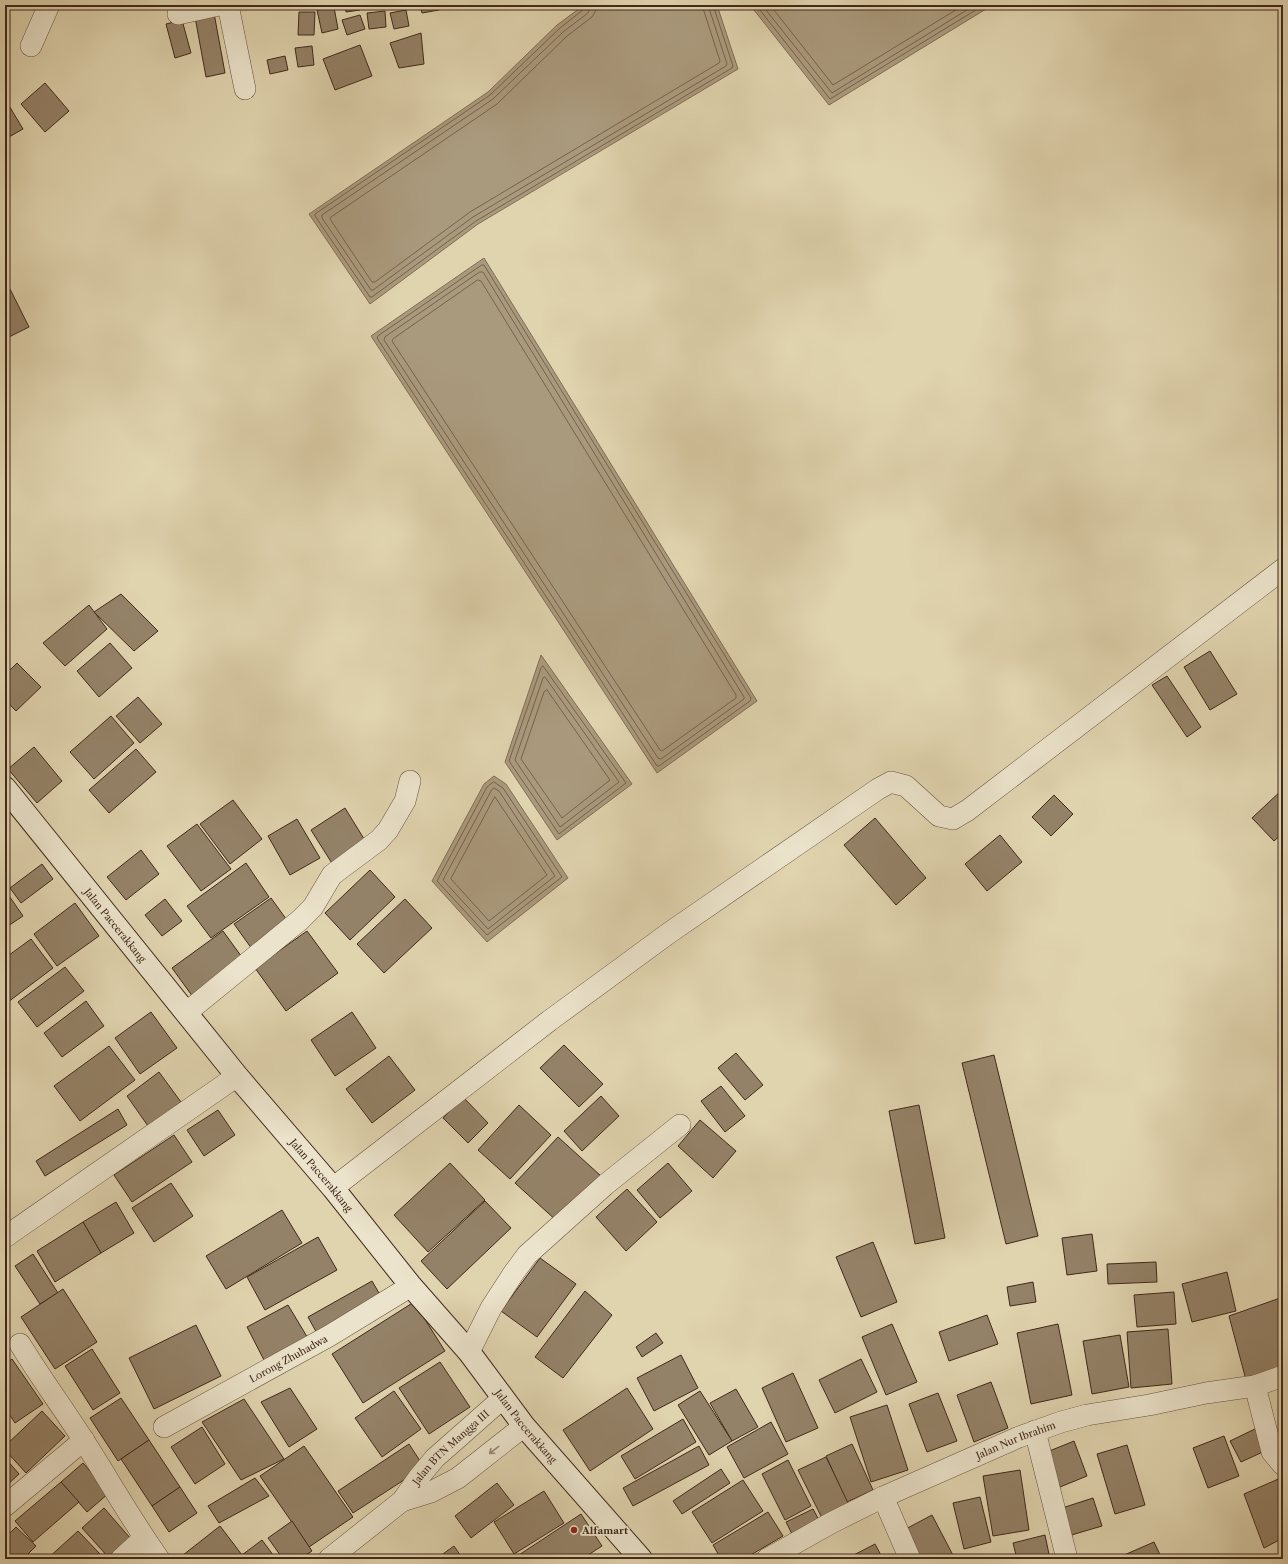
<svg xmlns="http://www.w3.org/2000/svg" width="1288" height="1564" viewBox="0 0 1288 1564" font-family="'Libre Caslon Text',serif">
<style>
.water{fill:#aa9a7d;stroke:#806d56}
.lines{fill:none;stroke-linecap:round;stroke-linejoin:round}
.shore{stroke:#76624c;stroke-width:1}
.building{fill:#948268;stroke:#41291b}
.minor-casing{stroke:#695440;stroke-width:22}
.secondary-casing{stroke:#41291b;stroke-width:24}
.minor{stroke:#ebe3cb;stroke-width:21}
.secondary{stroke:#ebe3cb;stroke-width:22}
.oneway{stroke:#968673}
.poi-dot{fill:#8f2418;stroke:#ebe3cb;stroke-width:1.5}
.labels{text-anchor:middle;stroke-width:3.5;stroke-linejoin:round;paint-order:stroke}
.street-label{font-size:10px;fill:#41291b;stroke:#ebe3cb}
.poi-label{font-size:10px;font-weight:bold;fill:#41291b;stroke:#ebe3cb;text-anchor:start}
</style>
<rect width="100%" height="100%" fill="#e0d4af"/>
<filter id="stains"><feTurbulence type="fractalNoise" baseFrequency=".005" numOctaves="4"/><feColorMatrix values="0 0 0 0 .2 0 0 0 0 .09 0 0 0 0 .02 0 0 0 .5 -.17"/></filter>
<radialGradient id="worn" r=".72"><stop offset=".6" stop-color="#630" stop-opacity="0"/><stop offset="1" stop-color="#630" stop-opacity=".3"/></radialGradient>
<g class="water">
<polygon points="584,5 717,5 738,69 478,224 370,304 309,214 488,92 557,25"/>
<polygon points="750,5 983,5 986,9 829,105"/>
<polygon points="484,258 757,701 657,773 371,336"/>
<polygon points="541,655 632,784 557,840 505,762"/>
<polygon points="494,776 506,784 568,878 487,942 432,881 484,784"/>
</g>
<g class="lines">
<g class="shore">
<polyline points="585,5 584,9 560,28 490,95 315,214 315,216 370,297 372,297 476,221 732,68 733,66 713,5"/>
<polyline points="591,5 588,13 563,32 493,99 322,215 322,218 371,290 373,290 473,217 726,66 727,64 708,5"/>
<polyline points="597,5 595,12 592,17 567,36 497,104 331,217 330,219 372,282 375,282 470,212 719,63 720,61 702,5"/>
<polyline points="756,5 830,99 979,8 980,5"/>
<polyline points="762,5 832,93 975,5"/>
<polyline points="770,5 833,85 964,5"/>
<polygon points="482,265 484,265 751,698 750,701 659,766 657,766 377,338 378,336"/>
<polygon points="480,272 483,272 744,697 744,699 661,759 658,758 384,340 385,337"/>
<polygon points="478,280 481,281 736,695 736,698 662,751 660,750 392,341 393,339"/>
<polygon points="543,666 626,783 559,834 509,761 541,668"/>
<polygon points="545,677 619,782 560,827 515,760 543,678"/>
<polygon points="547,690 610,780 562,818 521,759 544,692"/>
<polygon points="494,782 503,788 562,877 487,935 437,881 487,787"/>
<polygon points="494,788 499,791 555,876 488,929 443,880 491,791"/>
<polygon points="495,797 547,875 489,921 451,879"/>
</g>
</g>
<g class="building">
<polygon points="345,5 359,5 360,10 346,12"/>
<polygon points="420,5 438,5 439,10 422,13"/>
<polygon points="334,7 338,29 322,33 317,10"/>
<polygon points="406,10 409,26 394,29 390,13"/>
<polygon points="385,11 386,27 369,29 367,13"/>
<polygon points="299,12 315,12 314,35 298,35"/>
<polygon points="214,13 225,73 206,77 195,17"/>
<polygon points="360,15 365,29 347,35 342,20"/>
<polygon points="182,20 191,53 175,58 166,24"/>
<polygon points="421,33 424,64 399,68 390,43"/>
<polygon points="360,45 372,76 335,90 323,59"/>
<polygon points="312,46 314,65 298,67 295,48"/>
<polygon points="285,56 288,70 270,74 267,60"/>
<polygon points="45,83 69,111 45,132 21,104"/>
<polygon points="5,99 23,129 7,138 5,135"/>
<polygon points="10,289 29,327 5,339 5,291"/>
<polygon points="121,594 158,631 134,651 94,612"/>
<polygon points="89,605 107,629 65,666 43,643"/>
<polygon points="110,643 132,668 99,697 77,671"/>
<polygon points="1210,651 1237,694 1210,710 1184,667"/>
<polygon points="17,663 41,687 16,711 5,700 5,675"/>
<polygon points="1167,676 1201,727 1187,737 1152,685"/>
<polygon points="138,697 162,724 140,743 116,716"/>
<polygon points="111,716 134,743 94,779 70,752"/>
<polygon points="34,747 62,781 37,803 8,769"/>
<polygon points="136,749 156,772 109,813 89,790"/>
<polygon points="1283,789 1283,833 1274,841 1252,818"/>
<polygon points="1054,795 1073,814 1051,836 1032,817"/>
<polygon points="233,800 262,839 230,864 200,824"/>
<polygon points="345,808 369,847 335,868 311,830"/>
<polygon points="875,818 926,878 896,905 844,845"/>
<polygon points="297,819 320,858 290,875 268,836"/>
<polygon points="197,824 231,869 201,891 167,846"/>
<polygon points="1000,835 1022,862 987,891 965,864"/>
<polygon points="141,850 159,874 126,900 107,877"/>
<polygon points="246,863 269,897 211,938 187,906"/>
<polygon points="42,864 53,879 21,903 10,888"/>
<polygon points="370,870 395,897 350,940 325,913"/>
<polygon points="5,890 23,916 5,928"/>
<polygon points="271,898 289,923 252,949 234,924"/>
<polygon points="165,899 182,921 162,936 145,915"/>
<polygon points="405,899 432,928 384,973 357,944"/>
<polygon points="75,903 99,936 57,966 34,934"/>
<polygon points="223,931 244,960 193,997 172,968"/>
<polygon points="307,931 338,973 286,1011 255,968"/>
<polygon points="31,939 53,968 8,1002 5,998 5,958"/>
<polygon points="65,967 84,991 37,1027 18,1002"/>
<polygon points="86,1001 104,1026 62,1057 44,1033"/>
<polygon points="151,1012 177,1048 140,1074 115,1038"/>
<polygon points="352,1012 376,1048 335,1076 311,1040"/>
<polygon points="564,1045 603,1084 579,1107 540,1068"/>
<polygon points="109,1046 135,1080 80,1121 54,1086"/>
<polygon points="736,1053 763,1085 745,1100 718,1068"/>
<polygon points="994,1055 1038,1236 1006,1244 962,1063"/>
<polygon points="389,1056 415,1090 372,1123 346,1089"/>
<polygon points="159,1072 181,1102 148,1126 127,1096"/>
<polygon points="721,1086 745,1116 725,1132 701,1101"/>
<polygon points="601,1096 619,1116 582,1151 564,1131"/>
<polygon points="463,1097 488,1123 468,1143 443,1118"/>
<polygon points="519,1105 551,1135 510,1179 478,1150"/>
<polygon points="919,1105 945,1238 915,1244 889,1111"/>
<polygon points="118,1109 127,1125 45,1176 36,1161"/>
<polygon points="218,1110 235,1135 204,1156 187,1130"/>
<polygon points="700,1120 736,1151 713,1178 678,1146"/>
<polygon points="174,1135 192,1162 132,1202 114,1175"/>
<polygon points="558,1137 601,1176 558,1222 515,1183"/>
<polygon points="450,1163 485,1200 428,1252 394,1215"/>
<polygon points="668,1163 692,1191 660,1218 637,1190"/>
<polygon points="171,1183 193,1216 154,1242 132,1208"/>
<polygon points="627,1189 657,1222 626,1251 596,1217"/>
<polygon points="485,1201 511,1228 447,1289 421,1261"/>
<polygon points="116,1202 134,1233 101,1253 83,1222"/>
<polygon points="282,1210 302,1243 226,1289 206,1256"/>
<polygon points="83,1222 101,1253 55,1282 37,1251"/>
<polygon points="1092,1234 1097,1271 1067,1275 1062,1238"/>
<polygon points="318,1237 337,1270 265,1310 247,1277"/>
<polygon points="873,1242 897,1302 861,1317 836,1257"/>
<polygon points="33,1254 58,1293 40,1304 15,1266"/>
<polygon points="540,1258 576,1284 537,1337 501,1311"/>
<polygon points="1156,1262 1157,1282 1108,1284 1107,1264"/>
<polygon points="1227,1272 1236,1311 1192,1322 1182,1284"/>
<polygon points="372,1281 383,1300 319,1337 308,1317"/>
<polygon points="1033,1282 1036,1302 1010,1306 1007,1287"/>
<polygon points="63,1289 97,1342 55,1369 21,1317"/>
<polygon points="585,1291 612,1315 563,1378 535,1357"/>
<polygon points="1174,1292 1176,1324 1137,1327 1134,1295"/>
<polygon points="1283,1297 1283,1370 1246,1380 1229,1316"/>
<polygon points="414,1302 445,1351 363,1403 332,1354"/>
<polygon points="288,1305 309,1340 266,1364 247,1327"/>
<polygon points="987,1315 998,1344 949,1361 939,1332"/>
<polygon points="892,1324 917,1382 886,1395 862,1337"/>
<polygon points="1058,1324 1072,1395 1031,1404 1017,1333"/>
<polygon points="196,1325 221,1376 154,1409 129,1358"/>
<polygon points="1168,1329 1172,1384 1131,1388 1127,1332"/>
<polygon points="656,1333 663,1343 642,1357 636,1347"/>
<polygon points="1120,1335 1129,1387 1092,1394 1083,1341"/>
<polygon points="92,1349 120,1393 93,1410 65,1366"/>
<polygon points="681,1355 698,1388 654,1411 637,1378"/>
<polygon points="12,1359 43,1404 15,1423 5,1408 5,1364"/>
<polygon points="861,1359 877,1392 835,1413 819,1380"/>
<polygon points="440,1362 470,1407 429,1434 399,1388"/>
<polygon points="793,1373 818,1428 786,1442 762,1388"/>
<polygon points="991,1382 1008,1428 974,1442 957,1395"/>
<polygon points="290,1388 317,1429 289,1447 261,1402"/>
<polygon points="627,1388 653,1429 590,1471 563,1430"/>
<polygon points="736,1389 758,1427 732,1441 710,1403"/>
<polygon points="394,1391 421,1429 382,1457 355,1418"/>
<polygon points="700,1391 732,1441 709,1455 678,1405"/>
<polygon points="938,1393 957,1441 927,1452 909,1404"/>
<polygon points="121,1398 149,1440 118,1461 90,1418"/>
<polygon points="244,1399 284,1459 241,1480 202,1422"/>
<polygon points="887,1405 908,1470 871,1482 850,1417"/>
<polygon points="42,1411 65,1436 26,1473 5,1450 5,1446"/>
<polygon points="683,1419 696,1442 635,1479 621,1456"/>
<polygon points="771,1422 788,1454 744,1478 727,1447"/>
<polygon points="202,1427 225,1464 195,1484 171,1447"/>
<polygon points="1257,1428 1267,1450 1241,1462 1230,1441"/>
<polygon points="1224,1436 1239,1476 1208,1488 1193,1448"/>
<polygon points="149,1440 180,1487 152,1506 121,1459"/>
<polygon points="1074,1441 1087,1476 1060,1487 1047,1452"/>
<polygon points="409,1444 424,1467 353,1513 338,1491"/>
<polygon points="852,1444 873,1490 847,1502 826,1456"/>
<polygon points="1127,1445 1145,1505 1115,1514 1097,1454"/>
<polygon points="304,1446 353,1517 309,1547 260,1476"/>
<polygon points="699,1446 709,1465 633,1506 623,1488"/>
<polygon points="826,1457 849,1505 822,1518 798,1470"/>
<polygon points="5,1458 19,1474 5,1487"/>
<polygon points="788,1460 811,1506 785,1520 762,1474"/>
<polygon points="83,1463 109,1493 87,1512 61,1482"/>
<polygon points="721,1469 730,1483 682,1514 673,1501"/>
<polygon points="1020,1470 1029,1530 993,1536 983,1476"/>
<polygon points="1283,1477 1283,1538 1264,1548 1244,1494"/>
<polygon points="255,1478 269,1496 219,1523 208,1506"/>
<polygon points="743,1480 763,1511 712,1543 692,1512"/>
<polygon points="61,1482 79,1502 33,1542 15,1521"/>
<polygon points="497,1483 514,1505 471,1538 455,1516"/>
<polygon points="180,1487 197,1513 169,1532 152,1506"/>
<polygon points="544,1491 564,1523 514,1554 494,1522"/>
<polygon points="980,1497 991,1542 964,1549 953,1503"/>
<polygon points="1093,1498 1102,1526 1068,1536 1059,1509"/>
<polygon points="104,1508 131,1539 109,1558 82,1528"/>
<polygon points="813,1509 820,1522 793,1536 786,1522"/>
<polygon points="768,1512 783,1536 744,1559 721,1559 713,1545"/>
<polygon points="581,1514 602,1546 582,1559 522,1559 519,1555"/>
<polygon points="932,1515 955,1559 914,1559 900,1532"/>
<polygon points="292,1521 312,1551 300,1559 283,1559 268,1538"/>
<polygon points="220,1526 242,1555 238,1559 178,1559"/>
<polygon points="16,1527 36,1546 23,1559 7,1559 5,1557 5,1538"/>
<polygon points="78,1531 100,1554 94,1559 47,1559"/>
<polygon points="1045,1535 1050,1559 1017,1559 1013,1543"/>
<polygon points="262,1540 276,1559 238,1559 242,1555"/>
<polygon points="1154,1542 1162,1559 1115,1559"/>
<polygon points="875,1544 883,1559 846,1559"/>
<polygon points="454,1546 463,1559 436,1559"/>
</g>
<g class="lines">
<defs>
<g id="minor">
<polyline points="228,5 245,89"/>
<polyline points="178,14 219,5"/>
<polyline points="31,46 49,5"/>
<polyline points="186,1013 300,920 313,907 332,875 379,840 388,830 405,801 410,781"/>
<polyline points="333,1188 549,1021 669,933 878,789 891,782 906,786 939,816 953,819 968,810 1283,569"/>
<polyline points="5,1237 237,1076"/>
<path d="M 20,1344 C 40,1377 63,1408 84,1441 C 109,1480 132,1521 159,1559"/>
<polyline points="469,1352 491,1308 513,1274 527,1255 605,1185 680,1125"/>
<polyline points="1255,1386 1272,1452 1283,1465"/>
<path id="s1" d="M 164,1427 L 329,1336 L 411,1286"/>
<polyline points="1035,1431 1067,1559"/>
<polyline points="883,1497 910,1559"/>
<polyline points="402,1501 431,1492 458,1478 524,1426"/>
<polyline points="5,1506 84,1440"/>
<polyline points="121,1559 144,1538"/>
<path id="s2" d="M 329,1559 L 402,1501 L 419,1477 L 435,1458 L 503,1398"/>
<path id="s3" d="M 767,1559 L 831,1523 L 883,1497 L 1019,1437 L 1061,1422 L 1087,1415 L 1149,1405 L 1206,1393 L 1255,1386 L 1283,1376"/>
</g>
<g id="secondary">
<path id="s4" d="M 5,788 L 237,1076 L 333,1188 L 411,1286 L 469,1352 L 524,1426 L 641,1559"/>
</g>
</defs>
<use href="#minor" class="minor-casing"/>
<use href="#secondary" class="secondary-casing"/>
<use href="#minor" class="minor"/>
<use href="#secondary" class="secondary"/>
</g>
<defs><path id="oneway-shaft" d="M-6 0H5M1.5-3L5.5 0L1.5 3" fill="none" stroke-width="1.6" stroke-linecap="round" stroke-linejoin="round"/></defs>
<use class="oneway" href="#oneway-shaft" transform="translate(494 1450) rotate(142)"/>
<circle class="poi-dot" cx="574" cy="1530" r="4"/>
<g class="labels">
<g class="street-label">
<text dy="4" stroke="none"><textPath href="#s4" startOffset="176">Jalan Paccerakkang</textPath></text>
<text dy="4" stroke="none"><textPath href="#s4" startOffset="500">Jalan Paccerakkang</textPath></text>
<text dy="4" stroke="none"><textPath href="#s1" startOffset="142">Lorong Zhuhadwa</textPath></text>
<text dy="4" stroke="none"><textPath href="#s4" startOffset="824">Jalan Paccerakkang</textPath></text>
<text dy="4" stroke="none"><textPath href="#s3" startOffset="276">Jalan Nur Ibrahim</textPath></text>
<text dy="4" stroke="none"><textPath href="#s2" startOffset="166">Jalan BTN Mangga III</textPath></text>
</g>
<g class="poi-label">
<text x="582" y="1534">Alfamart</text>
</g>
</g>
<rect width="1288" height="1564" fill="none" stroke="#e0d4af" stroke-width="20"/>
<rect x="6" y="6" width="1276" height="1552" fill="none" stroke="#41291b" stroke-width="2"/>
<rect x="10" y="10" width="1268" height="1544" fill="none" stroke="#41291b"/>
<rect width="100%" height="100%" filter="url(#stains)"/>
<rect width="100%" height="100%" fill="url(#worn)"/>
</svg>
